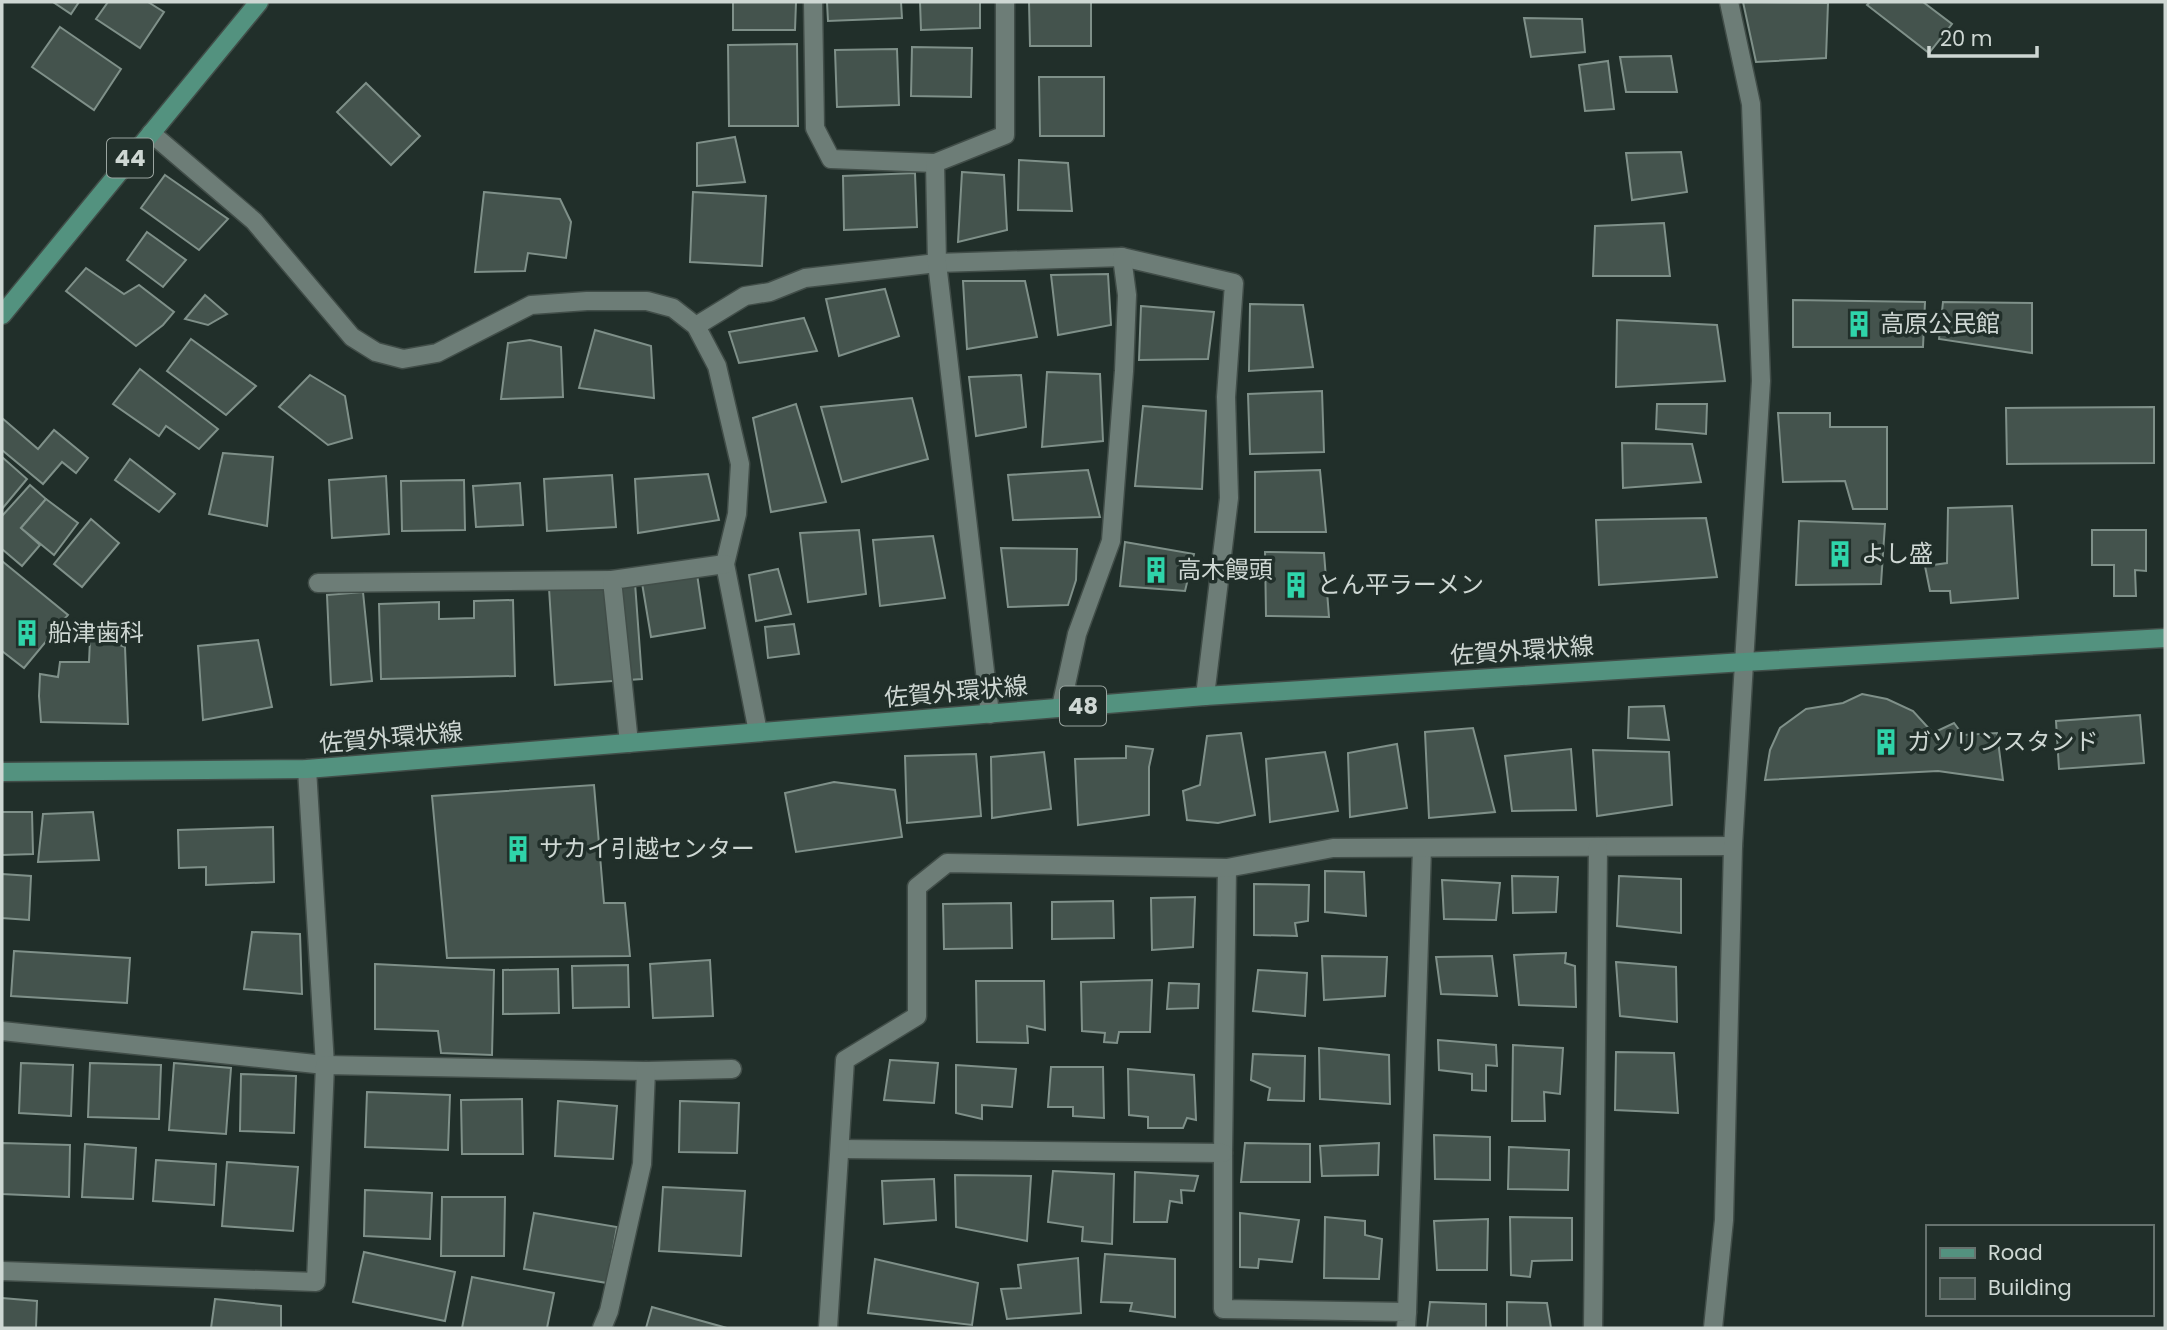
<svg xmlns="http://www.w3.org/2000/svg" width="2167" height="1330" viewBox="0 0 2167 1330" font-family="Poppins,'Noto Sans JP',sans-serif">
<style>
.building{fill:#44534d;stroke:#7f9089;stroke-width:2}
.lines{fill:none;stroke-linecap:round;stroke-linejoin:round}
.minor-casing{stroke:#414d48;stroke-width:21}
.major-casing{stroke:#414d48;stroke-width:21}
.minor{stroke:#6d7d77;stroke-width:18}
.major{stroke:#53927f;stroke-width:18}
.labels{text-anchor:middle;stroke-width:7;stroke-linejoin:round;paint-order:stroke}
.shield{fill:#212f2a;stroke:#9aa5a0;stroke-width:2}
.shield-label{font-size:23px;font-weight:bold;fill:#ced7d3}
.poi-label{font-size:24px;fill:#ced7d3;stroke:#212f2a;text-anchor:start}
.street-label{font-size:24px;fill:#ced7d3;stroke:#212f2a}
</style>
<rect width="100%" height="100%" fill="#212f2a"/>
<g class="building">
<polygon points="53,2 79,2 71,14"/>
<polygon points="108,2 148,2 164,12 140,48 96,19"/>
<polygon points="733,2 796,2 795,30 733,30"/>
<polygon points="827,2 901,2 902,18 828,21"/>
<polygon points="920,2 980,2 980,28 921,30"/>
<polygon points="1029,2 1091,2 1091,46 1030,46"/>
<polygon points="1743,2 1828,3 1826,58 1756,62"/>
<polygon points="1870,2 1923,2 1952,24 1929,53 1867,5"/>
<polygon points="1524,18 1582,19 1585,52 1531,57"/>
<polygon points="60,27 121,69 94,110 32,67"/>
<polygon points="797,44 798,126 729,126 728,45"/>
<polygon points="912,47 972,48 971,97 911,96"/>
<polygon points="897,49 899,105 837,107 835,50"/>
<polygon points="1671,56 1677,92 1626,92 1620,57"/>
<polygon points="1608,61 1614,109 1585,111 1579,65"/>
<polygon points="1039,77 1104,77 1104,136 1040,136"/>
<polygon points="366,83 420,136 391,165 337,112"/>
<polygon points="735,137 745,182 697,186 697,143"/>
<polygon points="1681,152 1687,192 1632,200 1626,153"/>
<polygon points="1019,160 1068,163 1072,211 1018,210"/>
<polygon points="962,172 1004,175 1007,230 958,242"/>
<polygon points="915,173 917,227 844,230 843,176"/>
<polygon points="165,175 228,219 199,250 141,208"/>
<polygon points="484,192 560,199 571,222 566,258 528,253 525,271 475,272"/>
<polygon points="693,192 766,196 762,266 690,262"/>
<polygon points="1664,223 1670,276 1593,276 1595,226"/>
<polygon points="147,232 186,260 163,287 127,260"/>
<polygon points="86,268 124,294 139,285 174,312 163,325 136,346 66,291"/>
<polygon points="1108,274 1111,325 1058,335 1051,275"/>
<polygon points="963,281 1025,281 1037,337 967,349"/>
<polygon points="885,289 899,336 839,356 826,299"/>
<polygon points="205,295 227,314 208,325 185,319"/>
<polygon points="1793,300 1925,302 1923,347 1793,347"/>
<polygon points="1943,302 2032,303 2032,353 1939,339"/>
<polygon points="1250,304 1303,305 1313,367 1249,371"/>
<polygon points="1141,306 1214,312 1208,359 1139,360"/>
<polygon points="804,318 817,351 739,363 729,332"/>
<polygon points="1617,320 1717,325 1725,381 1616,387"/>
<polygon points="595,330 651,346 654,398 579,388"/>
<polygon points="191,339 256,386 226,415 167,371"/>
<polygon points="530,340 561,347 563,397 501,399 508,343"/>
<polygon points="140,369 218,429 199,449 166,426 159,436 113,404"/>
<polygon points="1047,372 1100,374 1103,441 1042,447"/>
<polygon points="310,375 345,396 352,438 328,445 279,407"/>
<polygon points="1021,375 1026,427 976,436 969,377"/>
<polygon points="1322,391 1324,452 1250,454 1248,394"/>
<polygon points="912,398 928,459 842,482 821,407"/>
<polygon points="796,404 826,502 771,512 753,418"/>
<polygon points="1657,404 1707,404 1706,434 1656,429"/>
<polygon points="1143,406 1206,411 1202,489 1135,486"/>
<polygon points="2154,407 2154,463 2007,464 2006,408"/>
<polygon points="1778,413 1830,413 1830,427 1887,427 1887,509 1853,509 1845,481 1783,482"/>
<polygon points="2,418 38,449 54,430 88,458 76,473 62,462 43,484 2,450"/>
<polygon points="1622,443 1692,444 1701,482 1623,488"/>
<polygon points="223,453 273,457 267,526 209,514"/>
<polygon points="2,457 27,479 2,509"/>
<polygon points="130,459 175,494 159,512 115,480"/>
<polygon points="1088,470 1100,517 1013,520 1008,475"/>
<polygon points="1320,470 1326,532 1255,532 1255,472"/>
<polygon points="708,474 719,520 638,533 635,479"/>
<polygon points="612,475 616,527 547,531 544,479"/>
<polygon points="386,476 389,534 332,538 329,480"/>
<polygon points="464,480 465,530 402,531 401,481"/>
<polygon points="520,483 523,525 476,527 473,486"/>
<polygon points="30,485 46,499 21,528 40,545 22,566 2,549 2,516"/>
<polygon points="46,499 78,523 54,555 21,528"/>
<polygon points="2012,506 2018,598 1951,603 1950,591 1930,591 1925,566 1947,563 1948,508"/>
<polygon points="1706,518 1717,577 1599,585 1596,520"/>
<polygon points="91,519 119,543 82,587 54,564"/>
<polygon points="1799,521 1885,524 1881,584 1796,585"/>
<polygon points="859,530 866,594 808,602 800,533"/>
<polygon points="2092,530 2146,530 2146,571 2135,570 2136,596 2114,596 2114,565 2092,565"/>
<polygon points="933,536 945,598 880,606 873,540"/>
<polygon points="1125,542 1194,554 1185,591 1120,586"/>
<polygon points="1001,548 1077,549 1076,580 1068,605 1008,607"/>
<polygon points="1265,552 1324,553 1329,617 1266,616"/>
<polygon points="2,561 68,615 24,668 2,651"/>
<polygon points="778,569 791,614 756,621 749,575"/>
<polygon points="697,574 705,628 651,637 642,583"/>
<polygon points="635,583 642,679 555,685 549,588"/>
<polygon points="363,592 372,681 331,685 327,595"/>
<polygon points="513,600 515,676 381,679 379,604 439,602 439,619 474,618 474,601"/>
<polygon points="794,624 799,654 768,658 765,627"/>
<polygon points="90,640 110,641 125,647 128,724 41,722 39,696 40,674 58,677 60,662 89,662"/>
<polygon points="258,640 272,707 203,720 198,646"/>
<polygon points="1862,694 1887,699 1913,711 1933,733 1954,723 1963,735 1997,733 2003,780 1938,771 1765,780 1770,750 1780,728 1806,709 1843,703"/>
<polygon points="1664,706 1669,740 1628,738 1629,707"/>
<polygon points="2140,715 2144,763 2059,769 2056,721"/>
<polygon points="1473,728 1495,812 1429,818 1425,732"/>
<polygon points="1241,733 1255,815 1218,823 1187,820 1183,791 1200,785 1207,736"/>
<polygon points="1397,744 1407,808 1350,817 1348,753"/>
<polygon points="1126,746 1153,749 1149,767 1149,815 1078,825 1075,759 1126,758"/>
<polygon points="1571,749 1576,810 1512,811 1505,756"/>
<polygon points="1593,750 1669,752 1672,805 1597,816"/>
<polygon points="1044,752 1051,809 992,818 991,757"/>
<polygon points="1325,752 1338,811 1270,822 1266,759"/>
<polygon points="976,754 981,816 907,823 905,756"/>
<polygon points="834,782 895,790 902,837 796,852 785,793"/>
<polygon points="594,785 604,903 625,903 630,956 447,958 432,796"/>
<polygon points="2,812 32,812 33,854 2,855"/>
<polygon points="93,812 99,860 38,862 43,814"/>
<polygon points="273,827 274,882 206,885 206,867 179,868 178,830"/>
<polygon points="1325,871 1364,872 1366,916 1325,912"/>
<polygon points="2,874 31,876 29,920 2,918"/>
<polygon points="1512,876 1558,877 1556,912 1513,913"/>
<polygon points="1619,876 1681,879 1681,933 1617,926"/>
<polygon points="1442,880 1500,883 1496,920 1444,919"/>
<polygon points="1254,884 1309,885 1308,921 1295,923 1297,936 1254,935"/>
<polygon points="1195,897 1193,947 1152,950 1151,898"/>
<polygon points="1113,901 1114,938 1052,939 1052,902"/>
<polygon points="1011,903 1012,948 944,949 943,904"/>
<polygon points="252,932 300,934 302,994 244,989"/>
<polygon points="14,951 130,958 127,1003 11,996"/>
<polygon points="1566,953 1565,963 1575,966 1576,1007 1519,1005 1514,955"/>
<polygon points="1322,956 1387,957 1385,996 1324,1000"/>
<polygon points="1492,956 1497,996 1441,994 1436,957"/>
<polygon points="710,960 713,1016 653,1018 650,964"/>
<polygon points="1616,962 1676,967 1677,1022 1620,1016"/>
<polygon points="375,964 494,970 492,1055 441,1053 438,1031 375,1029"/>
<polygon points="628,965 629,1007 573,1008 572,966"/>
<polygon points="558,969 559,1013 503,1014 503,970"/>
<polygon points="1258,970 1307,973 1305,1016 1253,1011"/>
<polygon points="1152,980 1150,1032 1119,1032 1117,1043 1104,1042 1105,1033 1082,1031 1081,982"/>
<polygon points="976,981 1044,981 1045,1030 1027,1026 1028,1043 977,1042"/>
<polygon points="1169,983 1199,984 1198,1008 1167,1009"/>
<polygon points="1438,1040 1496,1045 1497,1066 1486,1065 1486,1091 1472,1090 1472,1074 1439,1070"/>
<polygon points="1513,1045 1563,1048 1560,1094 1544,1092 1545,1121 1512,1121"/>
<polygon points="1319,1048 1389,1055 1390,1104 1320,1099"/>
<polygon points="1616,1052 1674,1053 1678,1113 1615,1110"/>
<polygon points="1253,1054 1305,1056 1304,1101 1268,1100 1270,1088 1251,1080"/>
<polygon points="890,1060 938,1063 934,1103 884,1100"/>
<polygon points="21,1063 73,1065 71,1116 19,1113"/>
<polygon points="90,1063 161,1065 159,1119 88,1117"/>
<polygon points="174,1063 231,1068 226,1134 169,1130"/>
<polygon points="956,1065 1016,1069 1012,1107 982,1105 982,1119 956,1113"/>
<polygon points="1051,1067 1103,1067 1104,1118 1073,1116 1073,1107 1048,1107"/>
<polygon points="1128,1069 1194,1075 1196,1120 1187,1118 1183,1128 1148,1128 1148,1117 1129,1115"/>
<polygon points="241,1074 296,1076 294,1133 240,1131"/>
<polygon points="367,1092 450,1095 448,1150 365,1147"/>
<polygon points="522,1099 523,1154 462,1154 461,1100"/>
<polygon points="558,1101 617,1106 613,1159 555,1156"/>
<polygon points="680,1101 739,1103 737,1153 679,1152"/>
<polygon points="1434,1135 1490,1137 1490,1180 1435,1179"/>
<polygon points="2,1143 70,1145 69,1197 2,1194"/>
<polygon points="1245,1143 1310,1144 1310,1182 1241,1182"/>
<polygon points="1379,1143 1378,1175 1322,1176 1320,1146"/>
<polygon points="85,1144 136,1148 133,1199 82,1197"/>
<polygon points="1509,1147 1569,1150 1568,1190 1508,1189"/>
<polygon points="156,1160 216,1164 214,1205 153,1201"/>
<polygon points="227,1162 298,1167 293,1231 222,1226"/>
<polygon points="1053,1171 1114,1174 1112,1244 1082,1241 1083,1227 1048,1222"/>
<polygon points="1135,1172 1198,1176 1194,1191 1181,1190 1182,1203 1170,1201 1167,1222 1134,1222"/>
<polygon points="955,1175 1031,1176 1027,1241 956,1227"/>
<polygon points="934,1179 936,1220 884,1224 882,1181"/>
<polygon points="663,1187 745,1191 741,1256 659,1251"/>
<polygon points="365,1190 432,1193 430,1239 364,1236"/>
<polygon points="442,1197 505,1197 504,1256 441,1256"/>
<polygon points="534,1213 617,1227 607,1283 524,1269"/>
<polygon points="1240,1213 1299,1220 1292,1262 1259,1259 1258,1268 1240,1267"/>
<polygon points="1325,1217 1365,1221 1365,1235 1382,1239 1379,1279 1324,1278"/>
<polygon points="1510,1217 1572,1218 1572,1260 1532,1261 1530,1277 1511,1275"/>
<polygon points="1488,1219 1487,1270 1437,1270 1434,1221"/>
<polygon points="364,1252 455,1272 445,1321 353,1302"/>
<polygon points="1105,1254 1175,1259 1175,1317 1130,1311 1132,1303 1101,1302"/>
<polygon points="1078,1258 1081,1313 1007,1319 1001,1289 1021,1288 1018,1265"/>
<polygon points="875,1259 978,1283 972,1325 868,1313"/>
<polygon points="472,1277 554,1293 547,1328 462,1328"/>
<polygon points="2,1298 37,1301 36,1328 2,1328"/>
<polygon points="215,1299 281,1306 281,1328 211,1328"/>
<polygon points="1430,1302 1486,1304 1486,1328 1427,1328"/>
<polygon points="1507,1302 1547,1303 1551,1328 1507,1328"/>
<polygon points="652,1307 727,1328 646,1328"/>
</g>
<g class="lines">
<defs>
<g id="minor">
<polyline points="813,2 815,128 831,159 935,163"/>
<polyline points="151,133 254,221 352,337 376,352 403,359 437,353 531,305 587,301 647,301 673,308 696,326 717,366 740,464 737,514 725,564 758,732"/>
<polyline points="696,326 745,296 770,292 805,278 937,263 1122,257 1234,283 1226,397 1229,498 1205,696"/>
<polyline points="318,583 612,580"/>
<polyline points="1061,707 1077,634 1111,541 1124,371 1127,295 1122,257"/>
<polyline points="990,714 937,263 935,163 1005,135 1005,2"/>
<polyline points="629,743 612,580 725,564"/>
<polyline points="1227,868 1223,1153 1223,1309 1407,1312 1406,1328"/>
<polyline points="2,1031 325,1065 307,769"/>
<polyline points="840,1149 1223,1153"/>
<polyline points="2,1271 316,1282 325,1065 646,1071 732,1069"/>
<polyline points="1407,1312 1422,848"/>
<polyline points="602,1328 609,1311 642,1164 646,1071"/>
<polyline points="828,1328 845,1060 917,1016 917,887 947,863 1227,868 1333,848 1733,846"/>
<polyline points="1593,1328 1598,847"/>
<polyline points="1713,1328 1724,1220 1733,846 1761,381 1751,104 1729,2"/>
</g>
<g id="major">
<polyline points="2,315 259,2"/>
<polyline points="2,772 307,769 1205,696 1744,662 2165,638"/>
</g>
</defs>
<use href="#minor" class="minor-casing"/>
<use href="#major" class="major-casing"/>
<use href="#minor" class="minor"/>
<use href="#major" class="major"/>
</g>
<defs>
<symbol id="building-bare" viewBox="-9 -9 18 18"><path d="M-4-6H4V6H1V3H-1V6H-4ZM-2.5-4.3h1.7v1.8h-1.7ZM.8-4.3h1.7v1.8H.8ZM-2.5-1h1.7V.8h-1.7ZM.8-1h1.7V.8H.8Z" fill="#2fd4aa" stroke="#212f2a" stroke-width="2.5" paint-order="stroke"/></symbol>
</defs>
<g fill-rule="evenodd">
<use href="#building-bare" x="1840" y="305" width="38" height="38"/>
<use href="#building-bare" x="1821" y="535" width="38" height="38"/>
<use href="#building-bare" x="1137" y="551" width="38" height="38"/>
<use href="#building-bare" x="1277" y="566" width="38" height="38"/>
<use href="#building-bare" x="8" y="614" width="38" height="38"/>
<use href="#building-bare" x="1867" y="723" width="38" height="38"/>
<use href="#building-bare" x="499" y="830" width="38" height="38"/>
</g>
<g class="labels">
<g class="shield">
<rect x="107" y="138.5" width="46" height="39" rx="5"/>
<rect x="1060" y="686.5" width="46" height="39" rx="5"/>
</g>
<g class="shield-label">
<text x="130" y="166">44</text>
<text x="1083" y="714">48</text>
</g>
<g class="poi-label">
<text x="1880" y="332">高原公民館</text>
<text x="1861" y="562">よし盛</text>
<text x="1177" y="578">高木饅頭</text>
<text x="1317" y="593">とん平ラーメン</text>
<text x="48" y="641">船津歯科</text>
<text x="1907" y="750">ガソリンスタンド</text>
<text x="539" y="857">サカイ引越センター</text>
</g>
<g class="street-label">
<text transform="translate(1522 651) rotate(-4)" y="8">佐賀外環状線</text>
<text transform="translate(956 692) rotate(-5)" y="8">佐賀外環状線</text>
<text transform="translate(391 738) rotate(-5)" y="8">佐賀外環状線</text>
</g>
</g>
<rect width="2167" height="1330" fill="none" stroke="#ced7d3" stroke-width="7"/>
<rect x="1926" y="1225" width="228" height="91" fill="#212f2a" stroke="#66726e" stroke-width="2"/>
<rect x="1940" y="1248" width="35" height="10" fill="#53927f" stroke="#66726e" stroke-width="2"/>
<text x="1988" y="1260" font-size="21" fill="#ced7d3">Road</text>
<rect x="1940" y="1278" width="35" height="21" fill="#44534d" stroke="#66726e" stroke-width="2"/>
<text x="1988" y="1295" font-size="21" fill="#ced7d3">Building</text>
<path d="M1929 46v10h108v-10" fill="none" stroke="#ced7d3" stroke-width="3.5"/>
<text x="1940" y="46" font-size="21" fill="#ced7d3" stroke="#212f2a" stroke-width="5" paint-order="stroke">20 m</text>
</svg>
